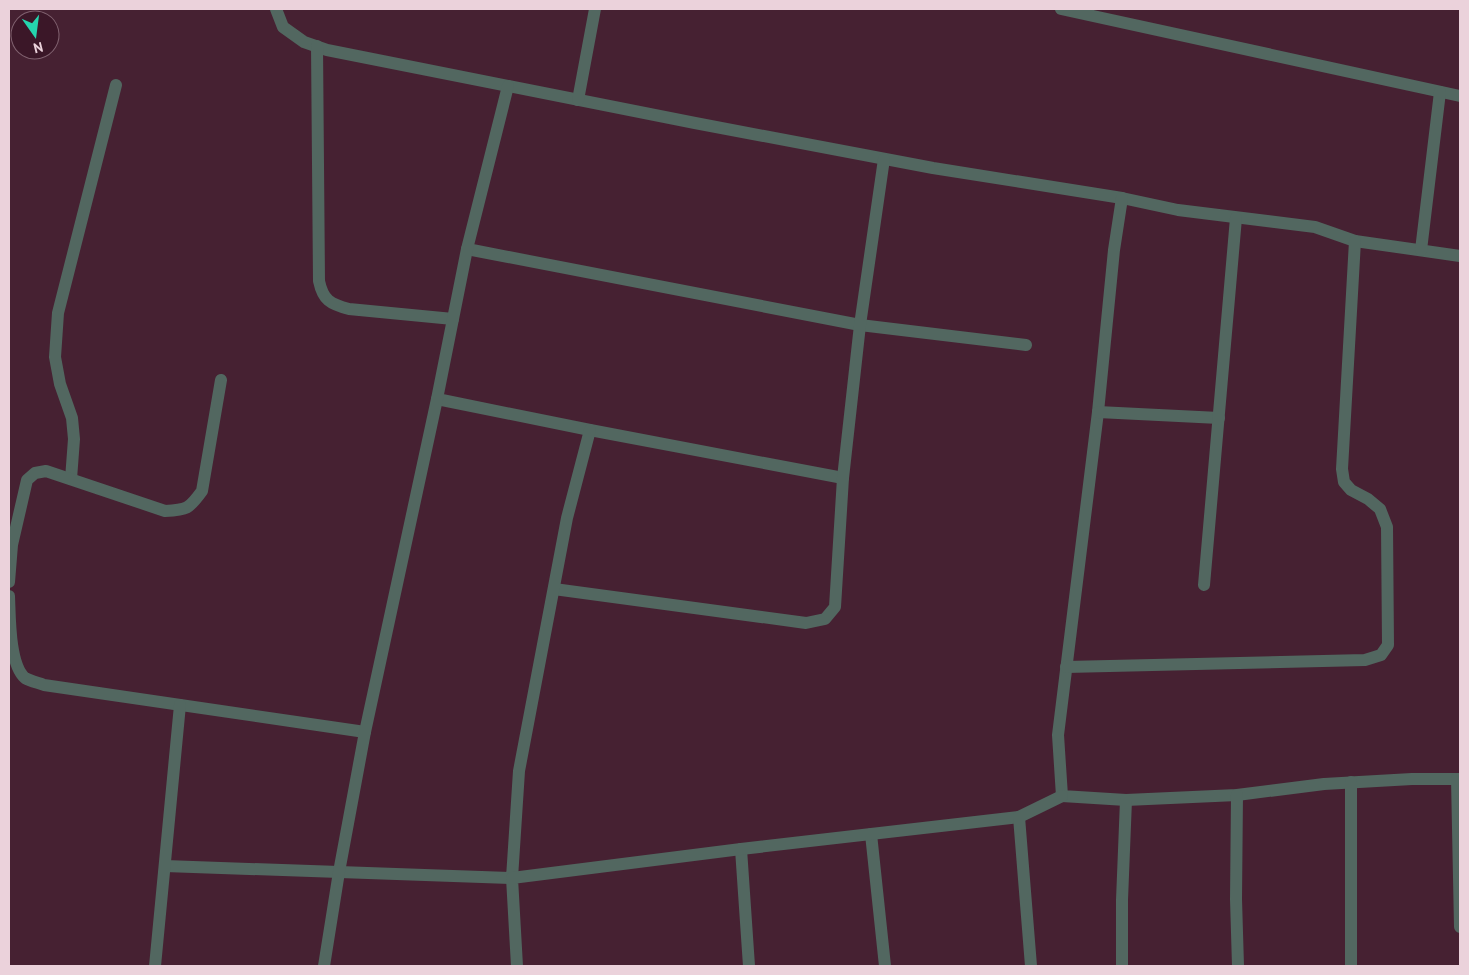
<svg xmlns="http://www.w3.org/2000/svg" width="1469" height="975" viewBox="0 0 1469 975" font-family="'PT Sans',sans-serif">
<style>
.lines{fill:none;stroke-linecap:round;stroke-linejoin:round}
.minor{stroke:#526760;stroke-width:12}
</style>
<rect width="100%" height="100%" fill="#462132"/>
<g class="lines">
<g class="minor">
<polyline points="276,9 283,27 304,42 327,50 695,123 933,168 1122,198 1178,210 1315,227 1355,241 1460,256"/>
<polyline points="1061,9 1460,96"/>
<path d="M 317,46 L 319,281 C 323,300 330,304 349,309 L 453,319"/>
<polyline points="578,100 595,9"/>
<polyline points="1122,198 1114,250 1098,412 1058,735 1062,796 1126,800 1237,795 1324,784 1412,779 1460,779"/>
<polyline points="467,249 860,325 1026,345"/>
<polyline points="1421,250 1440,92"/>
<polyline points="437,399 590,430 843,478"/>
<polyline points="1098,412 1219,418"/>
<polyline points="71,479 74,439 72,418 60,384 55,357 58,313 116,85"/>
<path d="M 9,582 L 12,545 L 27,480 L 35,473 L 46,471 L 165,511 C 187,510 189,509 202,491 L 221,380"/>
<polyline points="1204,585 1236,218"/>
<polyline points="554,589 806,623 825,619 835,607 843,478 860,325 884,159"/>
<path d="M 9,596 C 10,616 9,664 25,678 C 30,681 39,683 44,685 L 365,732"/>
<polyline points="1066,667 1365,660 1381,655 1388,645 1387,527 1380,509 1368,499 1351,490 1344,482 1342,469 1355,241"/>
<polyline points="1457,779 1460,927"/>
<polyline points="1237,795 1236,899 1238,966"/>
<polyline points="871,834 885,966"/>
<polyline points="741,849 749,966"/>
<polyline points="165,866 512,878 519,771 567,518 590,430"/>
<polyline points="155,966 180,705"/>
<polyline points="324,966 339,872 365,732 437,399 467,249 508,86"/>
<polyline points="517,966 512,878 741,849 1019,817"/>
<polyline points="1031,966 1019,817 1062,796"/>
<polyline points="1122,966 1122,900 1126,800"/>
<polyline points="1351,966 1351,782"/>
</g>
</g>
<rect width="1469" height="975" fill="none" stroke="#ebd2db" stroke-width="20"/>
<g transform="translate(35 35) rotate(166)"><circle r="24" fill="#3b1728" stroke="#816270"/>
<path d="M0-4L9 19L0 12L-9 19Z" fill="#25d5ae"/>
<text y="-8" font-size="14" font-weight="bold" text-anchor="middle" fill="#ebd2db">N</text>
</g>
</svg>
